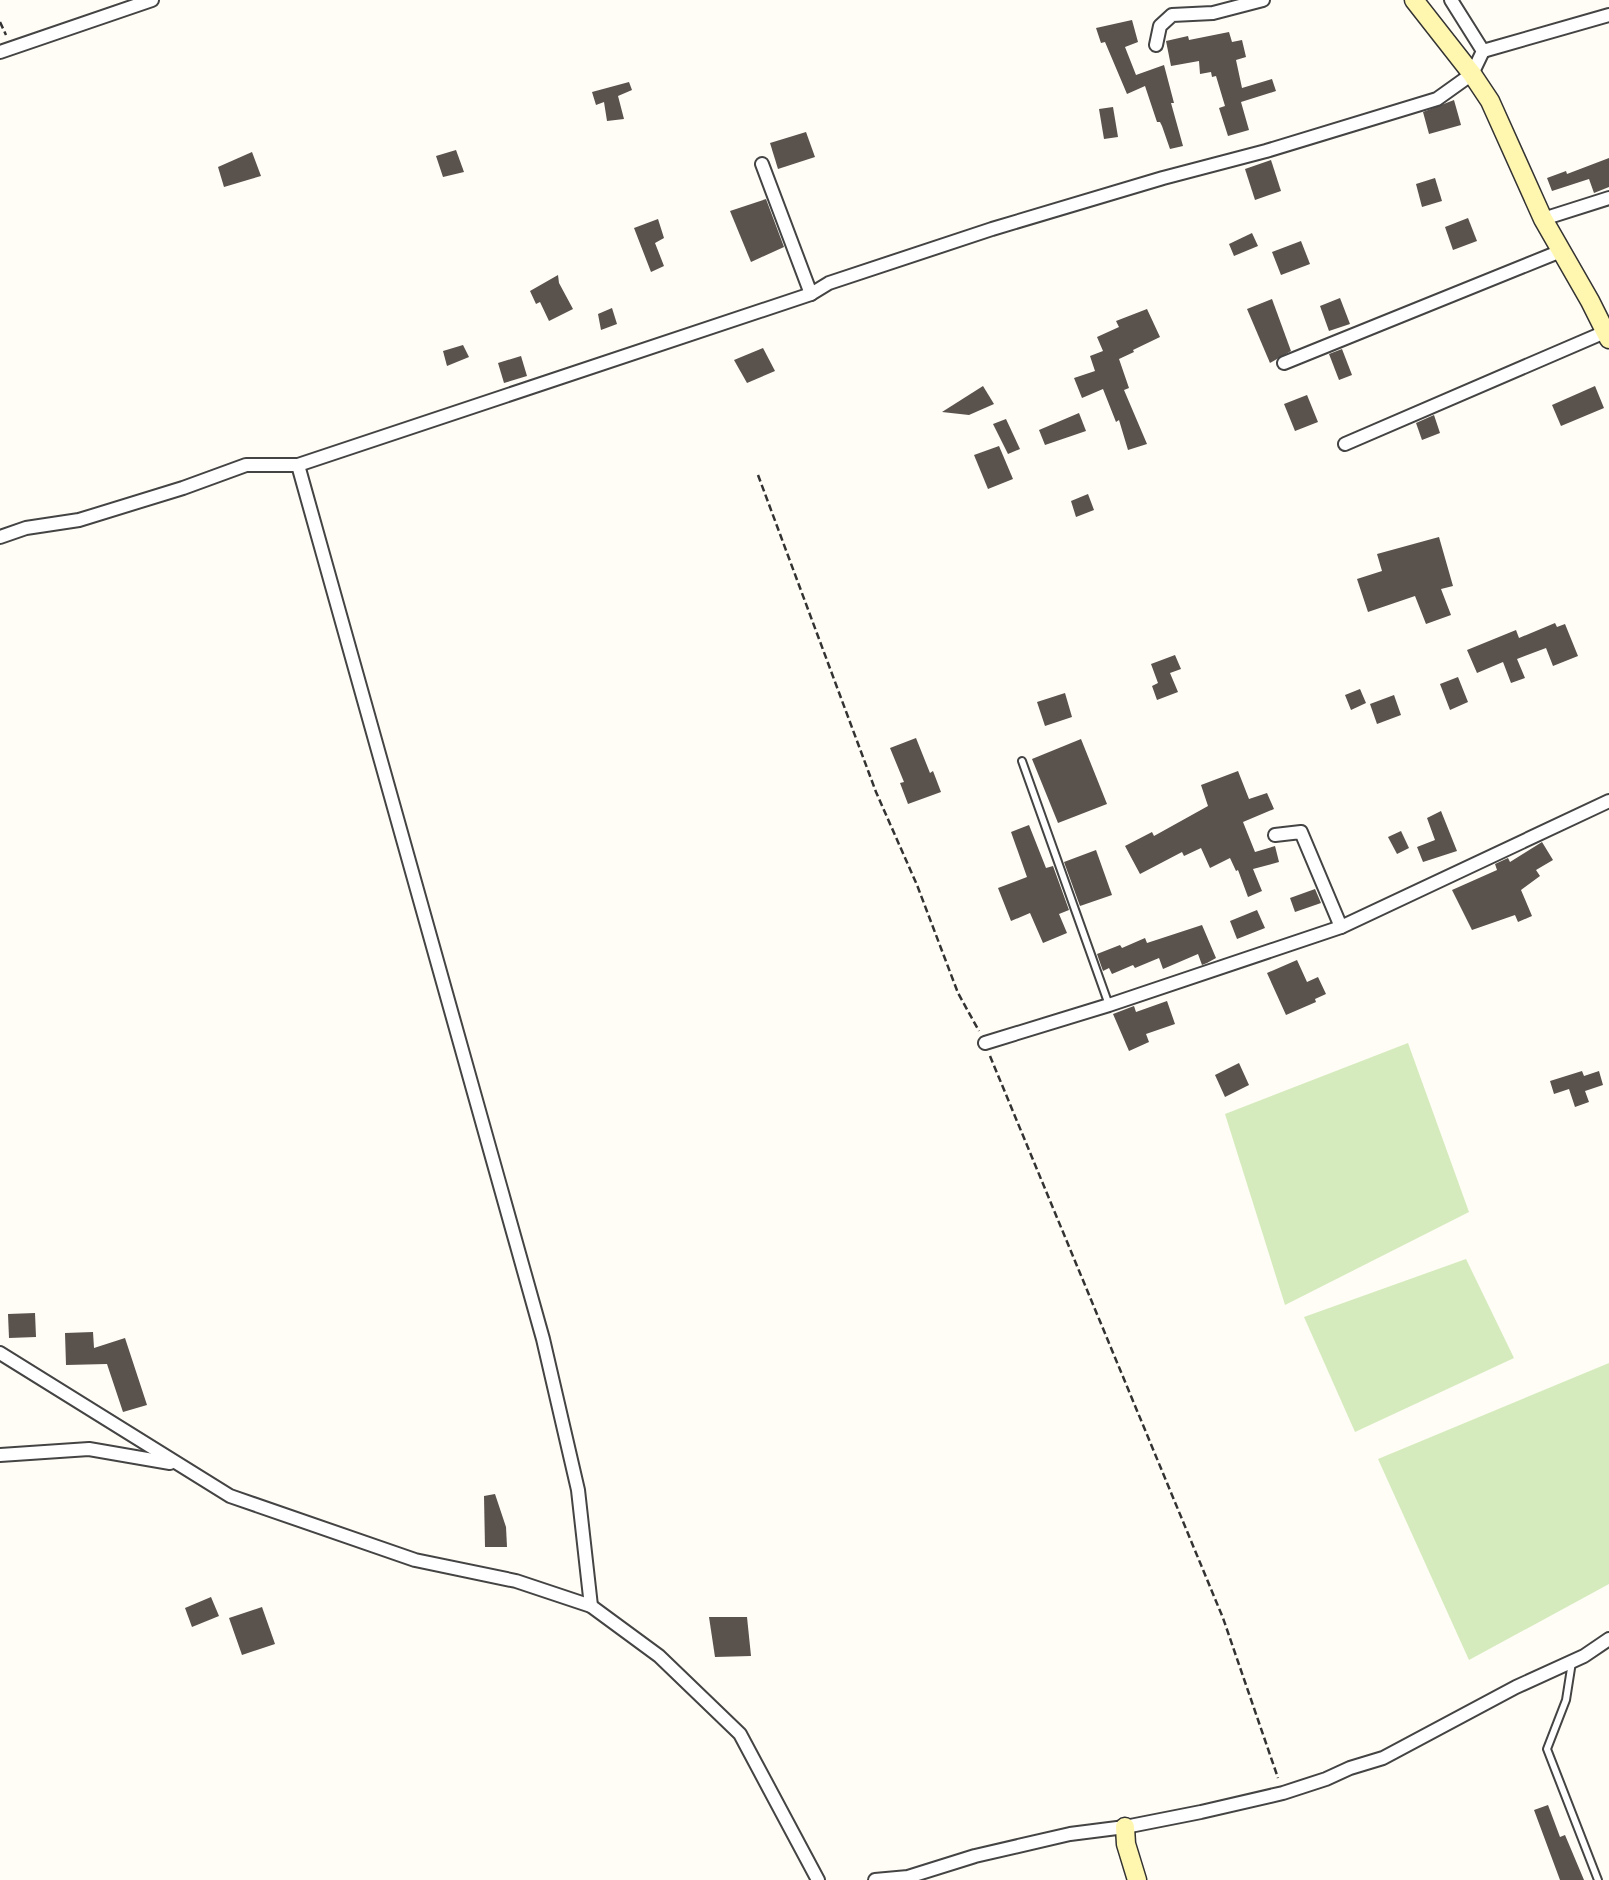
<svg xmlns="http://www.w3.org/2000/svg" width="1609" height="1880" viewBox="0 0 1609 1880" font-family="Georgia,serif">
<style>
.green{fill:#d5ebbd}
.building{fill:#5a524d}
.lines{fill:none;stroke-linecap:round;stroke-linejoin:round}
.lane-casing{stroke:#444;stroke-width:10}
.street-casing{stroke:#444;stroke-width:16}
.secondary-casing{stroke:#333;stroke-width:21}
.path{stroke:#333;stroke-width:2.5;stroke-dasharray:7 3.5;stroke-linecap:butt}
.lane{stroke:#fff;stroke-width:6}
.street{stroke:#fff;stroke-width:12}
.secondary{stroke:#fff6b0;stroke-width:18}
</style>
<rect width="100%" height="100%" fill="#fffdf5"/>
<g class="green">
<polygon points="1408,1043 1469,1212 1285,1305 1225,1114"/>
<polygon points="1466,1259 1514,1358 1355,1432 1304,1317"/>
<polygon points="1609,1363 1609,1584 1469,1660 1378,1459"/>
</g>
<g class="building">
<polygon points="1132,20 1138,42 1125,47 1136,75 1164,65 1174,103 1171,103 1183,146 1170,149 1162,126 1160,122 1157,122 1145,86 1127,94 1105,42 1101,43 1096,28"/>
<polygon points="1229,32 1232,42 1242,40 1246,57 1236,60 1242,88 1272,79 1276,91 1241,102 1249,130 1228,136 1219,108 1225,106 1216,76 1212,77 1211,72 1200,74 1199,61 1171,66 1166,41 1188,36 1189,40"/>
<polygon points="629,82 632,90 618,96 624,119 607,121 604,102 596,105 592,92"/>
<polygon points="1454,100 1461,125 1429,134 1423,112"/>
<polygon points="1113,107 1118,137 1104,139 1099,109"/>
<polygon points="806,132 815,157 778,169 770,143"/>
<polygon points="456,150 464,172 443,177 436,156"/>
<polygon points="252,152 261,176 224,187 218,167"/>
<polygon points="1609,158 1609,187 1594,193 1589,179 1552,191 1547,178 1566,171 1567,174"/>
<polygon points="1271,160 1281,191 1255,200 1245,169"/>
<polygon points="1435,178 1442,201 1422,207 1416,184"/>
<polygon points="766,199 784,247 751,262 730,211"/>
<polygon points="1468,218 1477,241 1453,250 1445,227"/>
<polygon points="658,219 664,238 655,243 664,266 651,272 634,228"/>
<polygon points="1252,233 1258,246 1234,256 1229,244"/>
<polygon points="1301,241 1310,264 1281,275 1272,252"/>
<polygon points="558,275 559,283 573,309 549,321 540,302 536,304 530,291"/>
<polygon points="1340,298 1350,324 1329,331 1320,306"/>
<polygon points="1272,299 1291,351 1270,363 1247,309"/>
<polygon points="612,308 617,324 601,330 598,314"/>
<polygon points="1147,309 1160,337 1133,350 1134,352 1119,359 1129,388 1124,390 1147,444 1128,450 1119,420 1116,422 1103,389 1082,398 1074,378 1095,371 1090,356 1103,351 1097,337 1119,327 1116,321"/>
<polygon points="463,345 469,357 447,366 443,351"/>
<polygon points="763,348 775,371 747,383 734,360"/>
<polygon points="1342,349 1352,375 1339,380 1329,354"/>
<polygon points="521,356 527,376 504,383 498,363"/>
<polygon points="983,386 994,404 969,415 942,412"/>
<polygon points="1595,386 1604,408 1561,426 1552,405"/>
<polygon points="1307,395 1318,422 1295,431 1284,404"/>
<polygon points="1079,413 1086,431 1045,445 1039,430"/>
<polygon points="1434,415 1440,433 1422,440 1416,423"/>
<polygon points="1006,419 1020,449 1008,454 993,424"/>
<polygon points="999,446 1013,479 988,489 974,455"/>
<polygon points="1088,494 1094,510 1076,517 1071,501"/>
<polygon points="1439,537 1453,586 1441,589 1451,615 1426,624 1415,596 1368,612 1357,579 1382,571 1377,554"/>
<polygon points="1555,623 1557,627 1565,624 1578,656 1553,666 1546,648 1517,659 1525,678 1511,683 1503,662 1477,673 1467,650 1516,630 1519,638"/>
<polygon points="1175,655 1181,669 1170,673 1178,692 1157,700 1152,686 1158,683 1151,664"/>
<polygon points="1458,677 1468,702 1450,710 1440,684"/>
<polygon points="1360,689 1366,703 1351,710 1345,695"/>
<polygon points="1065,693 1072,717 1045,726 1037,702"/>
<polygon points="1394,695 1401,715 1377,724 1370,704"/>
<polygon points="916,738 930,773 933,771 941,792 908,804 900,783 904,782 890,748"/>
<polygon points="1081,739 1107,804 1058,823 1032,759"/>
<polygon points="1238,771 1249,799 1267,793 1274,809 1243,822 1255,852 1275,846 1279,862 1253,869 1262,891 1248,897 1238,870 1236,871 1230,858 1210,868 1201,848 1184,856 1182,852 1140,874 1125,846 1152,832 1154,836 1208,806 1201,785"/>
<polygon points="1441,811 1457,851 1423,862 1417,847 1435,840 1427,818"/>
<polygon points="1029,825 1046,868 1053,866 1069,910 1059,914 1067,933 1043,943 1030,913 1011,921 998,888 1027,877 1011,832"/>
<polygon points="1401,831 1409,848 1397,854 1388,837"/>
<polygon points="1542,842 1553,860 1536,870 1540,876 1521,890 1532,916 1518,922 1515,915 1472,930 1452,890 1497,870 1495,864 1508,858 1510,862"/>
<polygon points="1096,850 1112,895 1080,906 1064,862"/>
<polygon points="1315,889 1321,903 1295,912 1290,898"/>
<polygon points="1257,910 1265,928 1237,939 1230,921"/>
<polygon points="1202,925 1216,958 1207,963 1202,965 1198,954 1163,969 1159,958 1135,968 1133,965 1112,974 1109,968 1103,971 1097,954 1120,945 1122,948 1145,938 1147,943"/>
<polygon points="1297,960 1307,982 1318,977 1326,994 1315,999 1316,1002 1286,1015 1267,973"/>
<polygon points="1167,1001 1175,1024 1146,1034 1149,1042 1129,1051 1113,1014 1134,1006 1136,1012"/>
<polygon points="1239,1063 1249,1085 1225,1097 1215,1075"/>
<polygon points="1582,1071 1584,1076 1599,1071 1603,1085 1585,1091 1589,1102 1575,1107 1569,1089 1554,1094 1550,1081"/>
<polygon points="35,1313 36,1337 9,1338 8,1314"/>
<polygon points="93,1332 94,1348 125,1338 147,1405 123,1412 107,1364 66,1365 65,1333"/>
<polygon points="495,1494 506,1527 507,1547 485,1547 484,1496"/>
<polygon points="211,1597 219,1616 192,1627 185,1608"/>
<polygon points="262,1607 275,1644 242,1655 229,1618"/>
<polygon points="709,1617 747,1617 751,1656 715,1657"/>
<polygon points="1548,1805 1560,1837 1565,1835 1584,1880 1560,1880 1534,1810"/>
</g>
<g class="lines">
<defs>
<g id="lane">
<polyline points="1022,761 1109,1005"/>
<polyline points="1572,1662 1566,1700 1547,1749 1598,1880"/>
</g>
<g id="street">
<polyline points="1156,45 1160,26 1172,15 1213,13 1263,0"/>
<polyline points="1483,51 1609,15"/>
<polyline points="0,52 152,0"/>
<polyline points="762,164 811,294"/>
<polyline points="1543,219 1609,198"/>
<polyline points="1284,363 1561,251"/>
<polyline points="1345,444 1605,332"/>
<polyline points="298,465 543,1339 578,1490 591,1606"/>
<polyline points="0,537 26,528 79,520 183,488 246,465 298,465 811,294 829,283 992,229 1163,178 1266,151 1437,99 1472,74 1483,51 1451,0"/>
<polyline points="1275,835 1301,832 1341,927"/>
<polyline points="985,1043 1109,1005 1341,927 1609,801"/>
<polyline points="0,1353 230,1496 415,1560 516,1581 591,1606 659,1656 740,1734 818,1880"/>
<polyline points="0,1455 89,1449 170,1463"/>
<polyline points="875,1880 908,1877 975,1856 1070,1834 1125,1827 1201,1812 1283,1793 1326,1779 1350,1768 1383,1758 1516,1687 1584,1656 1609,1639"/>
</g>
<g id="secondary">
<polyline points="1414,0 1472,74 1490,101 1543,219 1590,301 1609,339"/>
<polyline points="1125,1827 1126,1844 1137,1880"/>
</g>
</defs>
<use href="#lane" class="lane-casing"/>
<use href="#street" class="street-casing"/>
<use href="#secondary" class="secondary-casing"/>
<g class="path">
<polyline points="0,22 6,35"/>
<polyline points="758,475 876,792 917,885 958,993 979,1031"/>
<polyline points="990,1056 1223,1618 1278,1778"/>
</g>
<use href="#lane" class="lane"/>
<use href="#street" class="street"/>
<use href="#secondary" class="secondary"/>
</g>
</svg>
